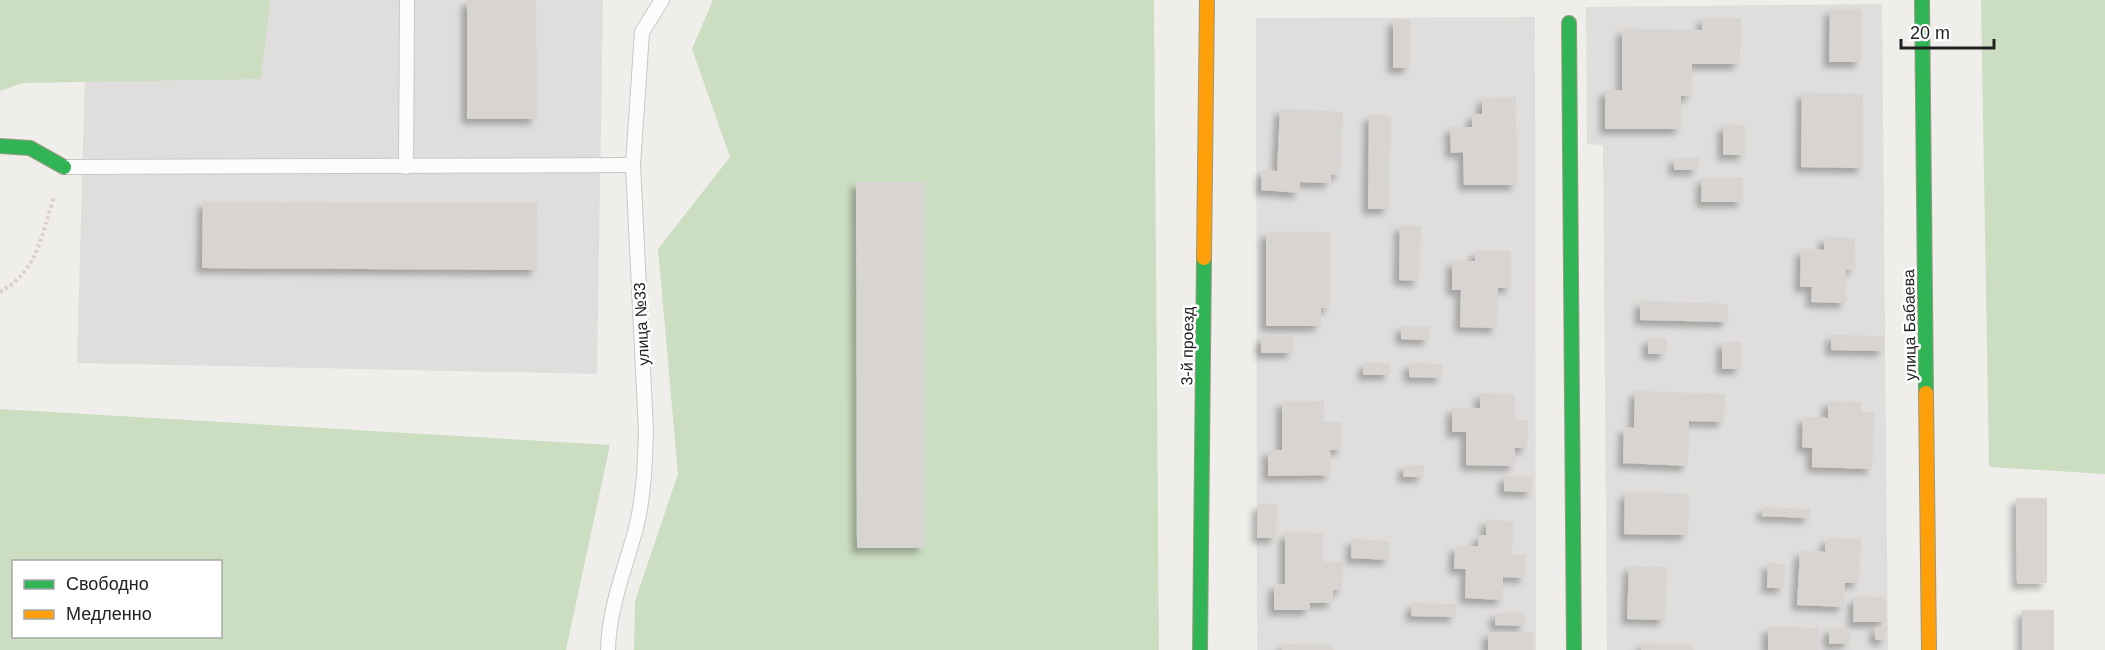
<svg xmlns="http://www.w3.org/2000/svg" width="2105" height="650" viewBox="0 0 2105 650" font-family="Helvetica,sans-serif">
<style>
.residential{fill:#dfdedc}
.forest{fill:#cbdec1;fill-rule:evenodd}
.building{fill:#d7d4d2;filter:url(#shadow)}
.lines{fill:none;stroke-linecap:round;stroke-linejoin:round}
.lane-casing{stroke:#c9c8c7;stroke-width:16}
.fast-casing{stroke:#999a82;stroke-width:16}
.slow-casing{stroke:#999a82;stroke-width:16}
.path{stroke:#dccecd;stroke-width:4;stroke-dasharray:3 3;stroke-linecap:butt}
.lane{stroke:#fdfcfc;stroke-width:14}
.fast{stroke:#30b455;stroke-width:14}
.slow{stroke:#ff9f0a;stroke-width:14}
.labels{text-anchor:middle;stroke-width:5;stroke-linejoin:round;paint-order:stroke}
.street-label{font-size:16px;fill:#222;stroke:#fff}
</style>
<defs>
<filter id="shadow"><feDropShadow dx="-5.5" dy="5.5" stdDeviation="3" flood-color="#0004"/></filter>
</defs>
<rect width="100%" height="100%" fill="#f0eeeb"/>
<g class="residential">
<polygon points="87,0 603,0 597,374 77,363"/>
<polygon points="1882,4 1888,650 1607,650 1603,145 1587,144 1586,7"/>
<polygon points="1535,17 1536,650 1257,650 1256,18"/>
</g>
<g class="forest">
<polygon points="0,0 270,0 261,79 23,83 0,91"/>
<polygon points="713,0 1154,0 1159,650 634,650 635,601 678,474 658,249 730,157 692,49"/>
<polygon points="1981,0 2105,0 2105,474 1989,467"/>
<path d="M 0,409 L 610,445 L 566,650 L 0,650 ZM 14,562 L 220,562 L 220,636 L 14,636 Z"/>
</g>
<g class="building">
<polygon points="467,0 536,0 537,119 467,119"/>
<polygon points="1830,9 1862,9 1861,62 1829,62"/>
<polygon points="1702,18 1741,18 1740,64 1692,64 1692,96 1681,96 1681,129 1605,129 1605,90 1622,90 1622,29 1702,30"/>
<rect x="1393" y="20" width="17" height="48"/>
<polygon points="1802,93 1863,94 1863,168 1801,167"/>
<polygon points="1516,97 1517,185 1464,185 1463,152 1451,153 1450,127 1472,127 1472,114 1482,114 1482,98"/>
<polygon points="1280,109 1343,112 1340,175 1331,175 1331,183 1300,182 1300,193 1261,190 1262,170 1277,171"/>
<polygon points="1369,115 1391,116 1389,209 1368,209"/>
<rect x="1723" y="125" width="22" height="30"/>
<polygon points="1674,158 1699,158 1698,170 1674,170"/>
<polygon points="1702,178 1743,178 1743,202 1701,202"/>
<polygon points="856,182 924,182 924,548 857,548"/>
<polygon points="203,202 537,203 537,270 202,268"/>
<polygon points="1400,225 1421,226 1419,281 1399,280"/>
<polygon points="1266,232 1330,232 1330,308 1321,308 1321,326 1266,326"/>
<polygon points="1824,237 1855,238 1855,269 1846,270 1846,303 1811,302 1812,287 1800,287 1801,249 1824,250"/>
<polygon points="1475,251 1511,251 1511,288 1498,288 1497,328 1460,327 1461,290 1452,290 1452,261 1475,261"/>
<polygon points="1640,301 1728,304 1728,322 1640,320"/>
<polygon points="1401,326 1430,327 1429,340 1401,339"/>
<polygon points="1831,335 1884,336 1884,351 1831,350"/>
<rect x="1261" y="337" width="32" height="16"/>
<polygon points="1648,338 1667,338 1666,354 1648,354"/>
<rect x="1722" y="342" width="19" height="27"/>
<polygon points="1364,363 1390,363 1390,375 1363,375"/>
<polygon points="1409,363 1442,364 1442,378 1409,377"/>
<polygon points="1635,391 1725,394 1724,422 1689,421 1688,466 1623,463 1624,427 1634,428"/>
<polygon points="1480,393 1515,394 1515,420 1528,420 1527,448 1515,448 1515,466 1466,465 1466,432 1452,432 1452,408 1480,408"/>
<polygon points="1282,401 1324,401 1323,422 1342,422 1342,450 1330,450 1331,475 1268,476 1268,450 1282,450"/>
<polygon points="1828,401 1861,402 1861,412 1874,412 1872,469 1812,467 1812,448 1802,447 1803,417 1828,418"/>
<polygon points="1404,465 1424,465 1423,477 1403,477"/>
<polygon points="1504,476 1533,477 1532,492 1504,491"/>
<polygon points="1625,492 1689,494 1688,535 1624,534"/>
<polygon points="2016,498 2047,498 2047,583 2017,584"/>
<polygon points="1258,504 1277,504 1276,538 1257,538"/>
<polygon points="1763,507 1810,509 1810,518 1762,516"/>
<polygon points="1486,520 1513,521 1512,555 1526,555 1525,578 1503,577 1503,600 1465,598 1466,569 1454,569 1455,546 1478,546 1478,535 1486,535"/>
<polygon points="1285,533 1323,533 1323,562 1343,562 1342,590 1333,590 1333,603 1310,603 1310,610 1274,610 1274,584 1285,584"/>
<polygon points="1826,538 1861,539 1859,583 1845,583 1844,607 1797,605 1800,551 1825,552"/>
<polygon points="1352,539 1390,541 1389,560 1351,558"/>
<polygon points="1768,563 1785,564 1784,588 1767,588"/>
<polygon points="1629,566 1667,567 1665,620 1627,619"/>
<polygon points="1854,597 1886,597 1886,622 1853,622"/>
<polygon points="1412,603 1456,604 1456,617 1411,616"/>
<rect x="2022" y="610" width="32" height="40"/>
<polygon points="1495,613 1525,613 1525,626 1495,625"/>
<polygon points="1768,627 1819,628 1819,650 1768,650"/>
<polygon points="1875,627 1887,627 1886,640 1875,640"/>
<polygon points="1829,628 1850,628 1850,643 1829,644"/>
<rect x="1488" y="632" width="45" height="18"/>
<polygon points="1642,643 1693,645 1693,650 1641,650"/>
<polygon points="1282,644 1333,645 1333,650 1282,650"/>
</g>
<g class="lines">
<defs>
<g id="lane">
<polyline points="64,167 633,165"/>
<polyline points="406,167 407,0"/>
<path d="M 608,650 C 609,607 625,569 636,528 C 644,496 645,463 646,431 L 633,165 L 642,32 L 662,0"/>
</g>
<g id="fast">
<polyline points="1922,0 1926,393"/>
<polyline points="1569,23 1574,650"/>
<polyline points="0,146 30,148 64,167"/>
<polyline points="1200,650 1204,258"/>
</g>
<g id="slow">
<polyline points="1204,258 1207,0"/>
<polyline points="1926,393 1929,650"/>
</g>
</defs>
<use href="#lane" class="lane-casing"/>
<use href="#fast" class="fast-casing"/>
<use href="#slow" class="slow-casing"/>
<path class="path" d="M 0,292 C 38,271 41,236 54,197"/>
<use href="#lane" class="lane"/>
<use href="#fast" class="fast"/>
<use href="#slow" class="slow"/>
</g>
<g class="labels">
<g class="street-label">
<text transform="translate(641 324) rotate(-93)" y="6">улица №33</text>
<text transform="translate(1909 325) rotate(-91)" y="6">улица Бабаева</text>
<text transform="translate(1187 346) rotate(-89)" y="6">3-й проезд</text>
</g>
</g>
<rect x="12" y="560" width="210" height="78" fill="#ffffff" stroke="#a7a7a7" stroke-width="1.5"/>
<rect x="24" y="580" width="30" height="9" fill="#30b455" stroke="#a7a7a7" stroke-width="1.5"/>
<text x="66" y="590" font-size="18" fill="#222222">Свободно</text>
<rect x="24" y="610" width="30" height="9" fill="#ff9f0a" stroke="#a7a7a7" stroke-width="1.5"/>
<text x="66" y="620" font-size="18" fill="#222222">Медленно</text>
<path d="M1901 39v9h93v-9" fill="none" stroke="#222222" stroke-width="3"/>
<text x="1910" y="39" font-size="18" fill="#222222" stroke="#ffffff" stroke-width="4.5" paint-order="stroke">20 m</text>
</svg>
